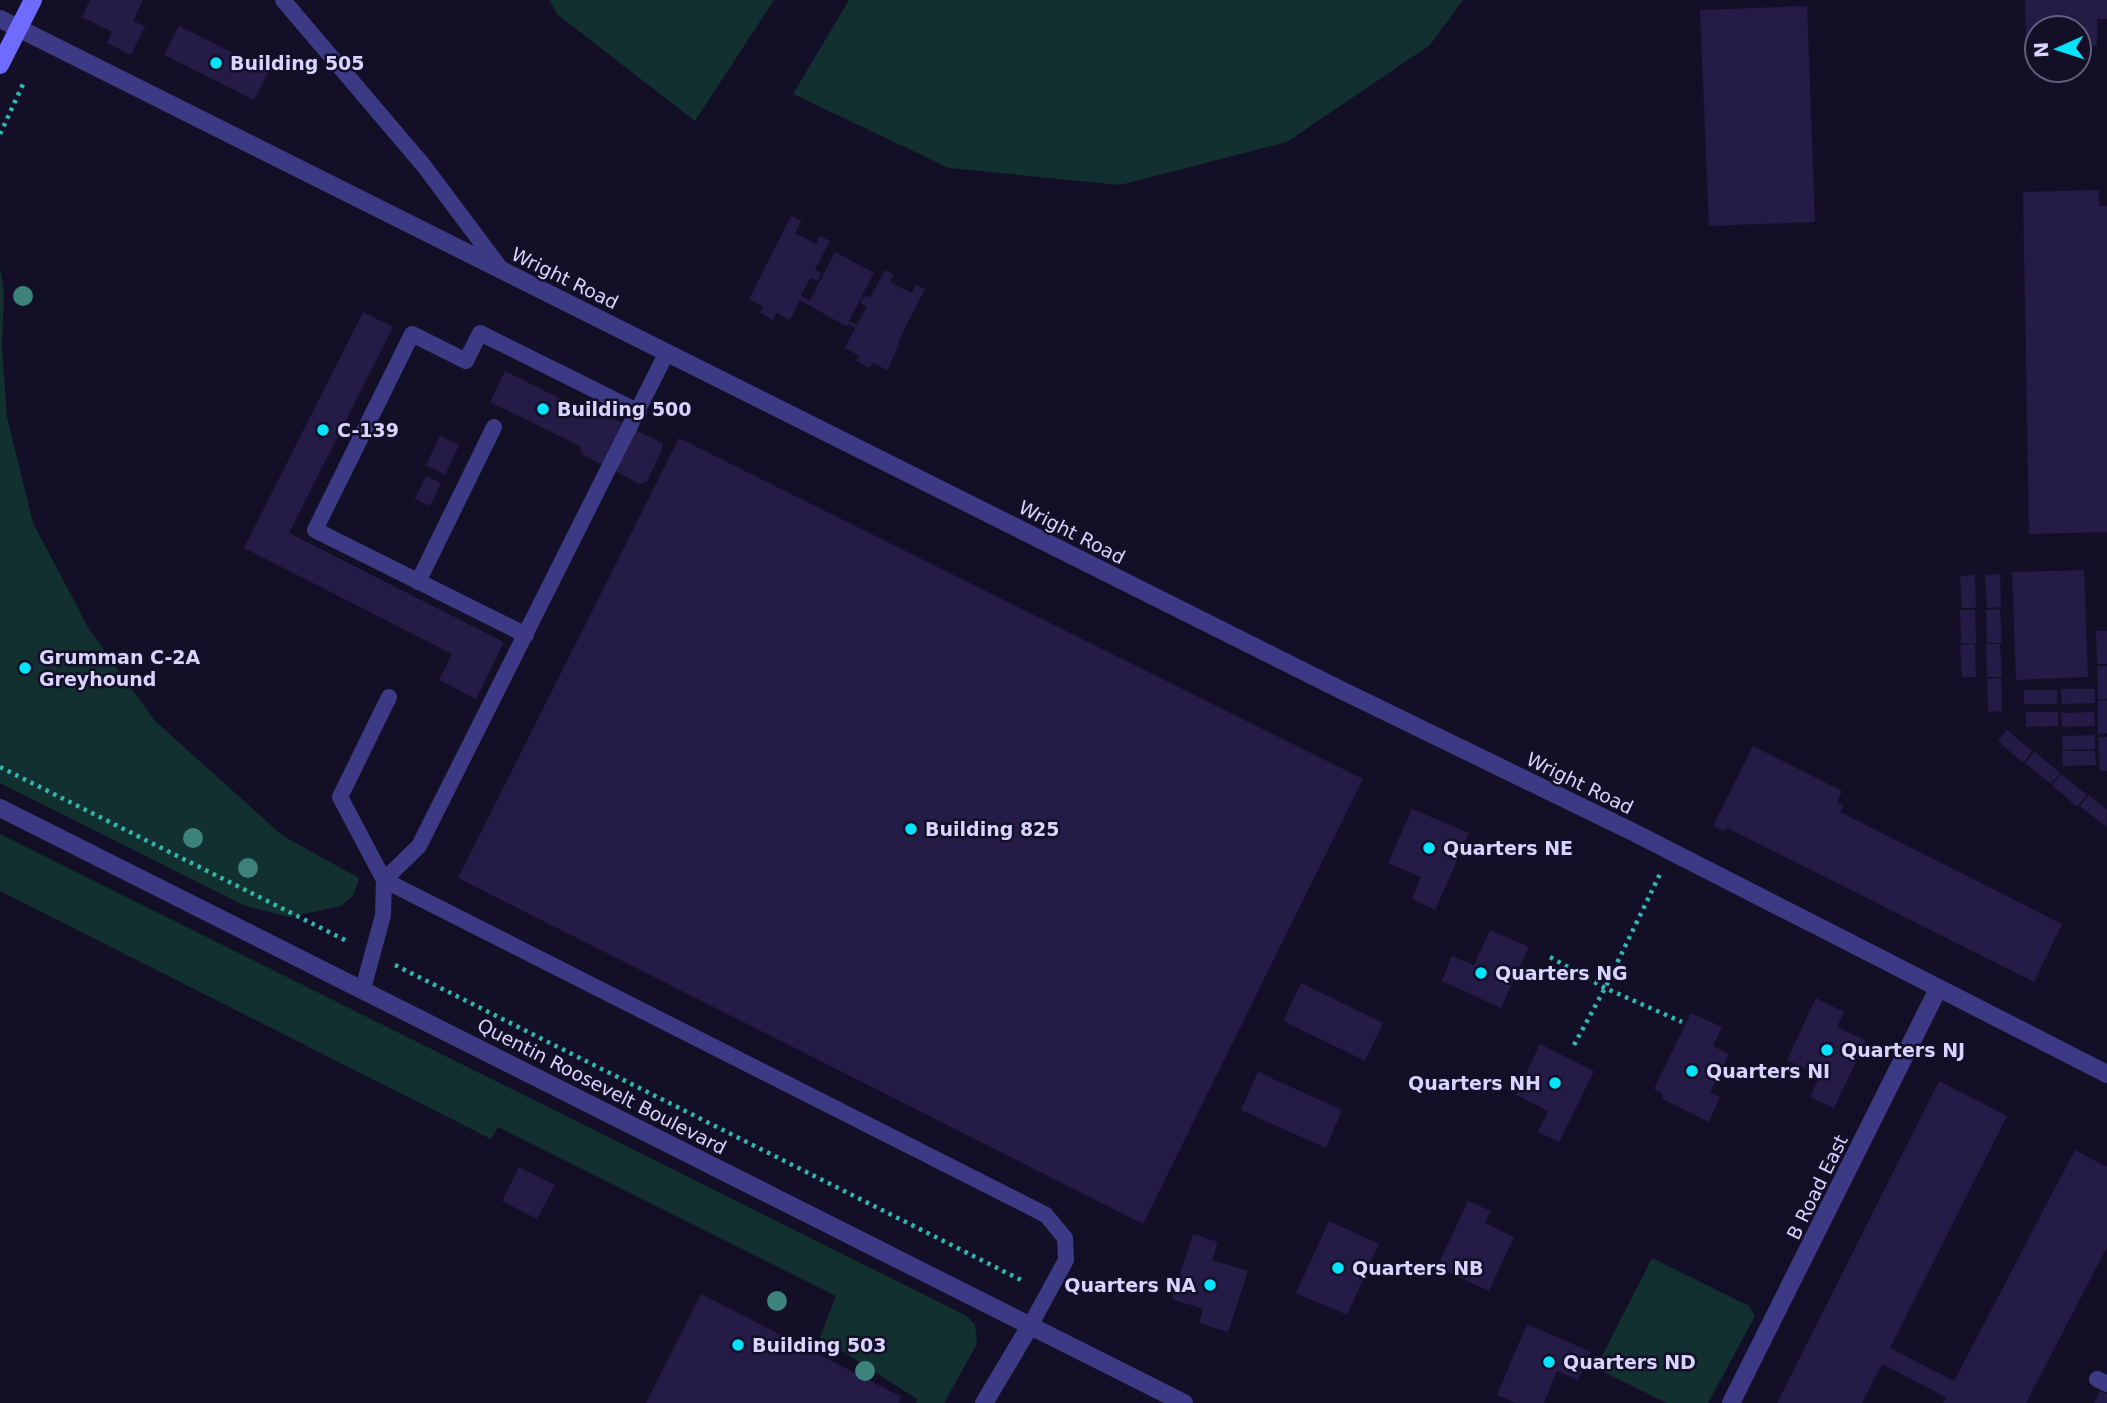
<svg xmlns="http://www.w3.org/2000/svg" width="2107" height="1403" viewBox="0 0 2107 1403" font-family="'DejaVu Sans',sans-serif">
<style>
.green{fill:#12302f}
.building{fill:#241b47}
.lines{fill:none;stroke-linecap:round;stroke-linejoin:round}
.path{stroke:#2fb8b0;stroke-width:4.5;stroke-dasharray:3.5 5;stroke-linecap:butt}
.lane{stroke:#3d3a85;stroke-width:16}
.street{stroke:#3d3a85;stroke-width:18}
.secondary{stroke:#6f6bff;stroke-width:18}
.tree{fill:#3d827b}
.poi-dot{fill:#00e5ff;stroke:#130f26;stroke-width:2.5}
.labels{text-anchor:middle;stroke-width:5;stroke-linejoin:round;paint-order:stroke}
.poi-label{font-size:19px;font-weight:bold;fill:#d9d4ff;stroke:#130f26;text-anchor:start}
.street-label{font-size:19px;fill:#d9d4ff;stroke:#130f26}
</style>
<rect width="100%" height="100%" fill="#130f26"/>
<g class="green">
<polygon points="549,0 774,0 695,121 558,15"/>
<polygon points="849,0 1463,0 1430,45 1287,142 1120,185 949,168 793,94"/>
<polygon points="0,267 4,292 2,347 7,417 33,523 89,629 154,720 283,836 359,878 353,896 341,906 289,917 243,905 0,783"/>
<polygon points="0,834 965,1315 975,1324 977,1344 944,1403 916,1403 917,1399 820,1337 836,1296 498,1127 491,1139 0,891"/>
<polygon points="1652,1258 1749,1306 1755,1316 1708,1403 1667,1403 1596,1368"/>
</g>
<g class="building">
<polygon points="90,0 143,0 133,21 145,26 131,55 107,43 112,32 82,17"/>
<polygon points="2025,0 2107,0 2107,19 2097,19 2097,46 2079,46 2079,28 2037,28 2037,47 2026,48"/>
<polygon points="1807,6 1815,222 1709,226 1700,10"/>
<polygon points="179,26 269,71 254,100 164,55"/>
<polygon points="2099,190 2099,206 2107,206 2107,532 2029,534 2023,192"/>
<polygon points="791,216 801,221 795,233 816,244 820,236 830,241 815,270 821,273 818,281 810,278 801,296 810,300 835,252 874,273 849,321 857,325 867,306 860,303 865,295 870,298 885,270 894,275 890,282 912,293 916,285 925,289 898,342 900,343 887,370 873,363 870,368 856,361 859,356 845,348 855,328 848,324 847,327 800,300 790,320 776,313 773,320 760,313 763,307 749,299"/>
<polygon points="363,312 393,327 289,533 504,642 476,699 439,680 452,654 244,548"/>
<polygon points="505,371 595,416 604,414 662,443 663,447 647,482 640,484 581,454 580,446 490,402"/>
<polygon points="440,436 459,445 445,475 426,465"/>
<polygon points="679,438 1363,779 1143,1224 458,878"/>
<polygon points="426,476 441,483 430,506 415,499"/>
<polygon points="2084,570 2088,677 2016,680 2012,572"/>
<polygon points="2000,574 2001,607 1987,608 1985,575"/>
<polygon points="1975,575 1976,608 1962,608 1960,576"/>
<polygon points="2000,609 2002,643 1987,643 1986,610"/>
<polygon points="1960,610 1975,610 1976,643 1961,643"/>
<polygon points="2096,631 2107,631 2107,664 2097,664"/>
<polygon points="1975,644 1976,677 1962,677 1960,645"/>
<polygon points="1986,644 2000,644 2002,677 1987,677"/>
<polygon points="2097,666 2107,666 2107,699 2098,700"/>
<polygon points="2001,678 2002,711 1988,712 1987,679"/>
<polygon points="2061,689 2095,689 2095,700 2091,700 2095,701 2095,703 2062,704"/>
<rect x="2024" y="690" width="33" height="14"/>
<polygon points="2107,700 2107,733 2098,734 2098,701"/>
<polygon points="2026,712 2058,712 2058,726 2026,727"/>
<polygon points="2094,712 2095,726 2062,727 2061,713"/>
<polygon points="2007,730 2032,751 2023,763 1998,741"/>
<polygon points="2095,735 2095,749 2063,750 2062,736"/>
<polygon points="2098,737 2107,737 2107,771 2100,771"/>
<polygon points="1753,746 1842,791 1837,802 1844,806 1840,812 2062,924 2034,982 1727,828 1724,831 1713,826"/>
<polygon points="2062,751 2095,751 2096,765 2063,766"/>
<polygon points="2035,752 2060,773 2051,784 2025,763"/>
<polygon points="2061,774 2087,795 2077,807 2052,785"/>
<polygon points="2089,795 2107,810 2106,827 2080,806"/>
<polygon points="1412,809 1469,833 1435,910 1412,899 1421,877 1388,863"/>
<polygon points="1490,930 1529,947 1501,1008 1442,981 1452,956 1474,965"/>
<polygon points="1301,983 1383,1023 1365,1061 1283,1021"/>
<polygon points="1816,998 1844,1012 1837,1027 1866,1041 1834,1108 1810,1097 1820,1076 1787,1060"/>
<polygon points="1691,1013 1722,1027 1713,1046 1729,1054 1710,1092 1720,1097 1709,1122 1661,1098 1663,1094 1654,1089"/>
<polygon points="1540,1044 1594,1071 1559,1142 1538,1132 1548,1111 1516,1095"/>
<polygon points="1258,1072 1342,1110 1326,1148 1241,1110"/>
<polygon points="1939,1081 2007,1116 1890,1348 1954,1381 2075,1150 2107,1167 2107,1247 2026,1403 1943,1403 1946,1397 1882,1364 1862,1403 1777,1403"/>
<polygon points="519,1167 555,1185 537,1219 502,1201"/>
<polygon points="1468,1201 1491,1211 1485,1223 1514,1237 1489,1291 1437,1267"/>
<polygon points="1329,1221 1379,1244 1347,1315 1296,1293"/>
<polygon points="1193,1234 1218,1242 1212,1260 1248,1271 1228,1332 1199,1323 1203,1309 1172,1299"/>
<polygon points="701,1294 902,1397 898,1403 646,1403"/>
<polygon points="1527,1324 1591,1352 1578,1380 1557,1371 1544,1403 1516,1403 1497,1395"/>
<polygon points="2100,1391 2107,1394 2107,1403 2094,1403"/>
</g>
<g class="lines">
<g class="path">
<polyline points="0,134 25,80"/>
<polyline points="0,767 349,942"/>
<polyline points="1550,957 1605,988 1682,1022"/>
<polyline points="395,965 1025,1282"/>
<polyline points="1574,1045 1605,988 1660,874"/>
</g>
<g class="lane">
<polyline points="283,0 424,166 501,269"/>
<polyline points="667,352 419,846 384,880 1046,1215 1065,1238 1066,1260 1030,1326"/>
<polyline points="418,582 494,427"/>
<polyline points="526,635 315,530 412,334 466,361 480,333 639,412"/>
<polyline points="363,989 383,915 384,880 340,797 389,697"/>
<polyline points="2097,1379 2107,1384"/>
</g>
<g class="street">
<polyline points="0,19 1339,689 1635,833 2107,1074"/>
<polyline points="0,808 1184,1403"/>
<polyline points="984,1403 1030,1326"/>
<polyline points="1731,1403 1938,989"/>
</g>
<polyline class="secondary" points="0,65 33,0"/>
</g>
<g class="tree">
<circle cx="23" cy="296" r="10"/>
<circle cx="193" cy="838" r="10"/>
<circle cx="248" cy="868" r="10"/>
<circle cx="777" cy="1301" r="10"/>
<circle cx="865" cy="1371" r="10"/>
</g>
<g class="poi-dot">
<circle cx="216" cy="63" r="7"/>
<circle cx="543" cy="409" r="7"/>
<circle cx="323" cy="430" r="7"/>
<circle cx="25" cy="668" r="7"/>
<circle cx="911" cy="829" r="7"/>
<circle cx="1429" cy="848" r="7"/>
<circle cx="1481" cy="973" r="7"/>
<circle cx="1827" cy="1050" r="7"/>
<circle cx="1692" cy="1071" r="7"/>
<circle cx="1555" cy="1083" r="7"/>
<circle cx="1338" cy="1268" r="7"/>
<circle cx="1210" cy="1285" r="7"/>
<circle cx="738" cy="1345" r="7"/>
<circle cx="1549" cy="1362" r="7"/>
</g>
<g class="labels">
<g class="poi-label">
<text x="230" y="70">Building 505</text>
<text x="557" y="416">Building 500</text>
<text x="337" y="437">C-139</text>
<text x="39" y="664">Grumman C-2A<tspan x="39" dy="22">Greyhound</tspan></text>
<text x="925" y="836">Building 825</text>
<text x="1443" y="855">Quarters NE</text>
<text x="1495" y="980">Quarters NG</text>
<text x="1841" y="1057">Quarters NJ</text>
<text x="1706" y="1078">Quarters NI</text>
<text x="1541" y="1090" text-anchor="end">Quarters NH</text>
<text x="1352" y="1275">Quarters NB</text>
<text x="1196" y="1292" text-anchor="end">Quarters NA</text>
<text x="752" y="1352">Building 503</text>
<text x="1563" y="1369">Quarters ND</text>
</g>
<g class="street-label">
<text transform="translate(565 278) rotate(26)" y="7">Wright Road</text>
<text transform="translate(1072 532) rotate(27)" y="7">Wright Road</text>
<text transform="translate(1580 783) rotate(26)" y="7">Wright Road</text>
<text transform="translate(602 1086) rotate(27)" y="7">Quentin Roosevelt Boulevard</text>
<text transform="translate(1817 1187) rotate(-64)" y="7">B Road East</text>
</g>
</g>
<g transform="translate(2058 49) rotate(267)"><circle r="33" fill="#130f26" stroke="#625e7d" stroke-width="2"/>
<path d="M0-5L12 26L0 18L-12 26Z" fill="#00e5ff"/>
<text y="-10" font-size="19" font-weight="bold" text-anchor="middle" fill="#d9d4ff">N</text>
</g>
</svg>
